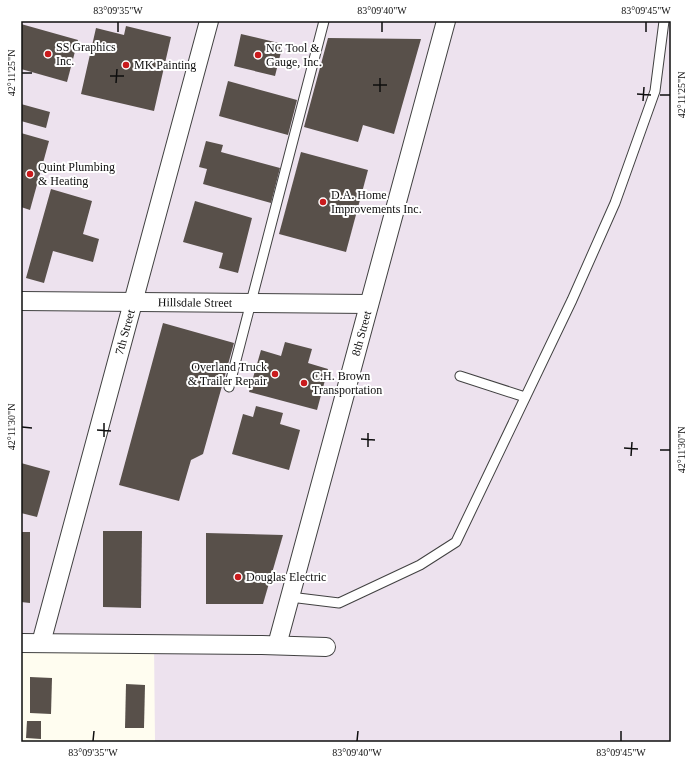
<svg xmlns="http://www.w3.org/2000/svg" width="692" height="763" viewBox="0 0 692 763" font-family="'Times New Roman',serif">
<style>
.industrial{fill:#ede2ee}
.building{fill:#58504a}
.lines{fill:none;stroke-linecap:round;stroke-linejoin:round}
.service-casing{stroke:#414141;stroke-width:11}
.minor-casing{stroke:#414141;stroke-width:20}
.service{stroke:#fff;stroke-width:9}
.minor{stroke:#fff;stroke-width:18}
.ticks{fill:none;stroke:#0e0e0e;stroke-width:1.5}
.poi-dot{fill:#c91b1d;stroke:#fff;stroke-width:1.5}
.labels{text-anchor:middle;stroke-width:4;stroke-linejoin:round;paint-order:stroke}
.poi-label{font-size:12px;fill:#0e0e0e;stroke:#fff;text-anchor:start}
.street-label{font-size:12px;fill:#0e0e0e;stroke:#fff}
.neatline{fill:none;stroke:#0e0e0e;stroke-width:1.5}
.ticks-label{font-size:10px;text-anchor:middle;fill:#0e0e0e}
</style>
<rect width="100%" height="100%" fill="#fffdf0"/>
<polygon class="industrial" points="21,21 671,21 671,742 155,742 154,644 21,643"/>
<g class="building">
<polygon points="21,24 78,40 67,82 21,69"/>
<polygon points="126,26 171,37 154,111 81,94 96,28 124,35"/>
<polygon points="241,34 283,44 275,76 234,66"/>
<polygon points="328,38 421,39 394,134 363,125 358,142 304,127"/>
<polygon points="228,81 297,100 288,135 219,116"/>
<polygon points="21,104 50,112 46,128 21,121"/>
<polygon points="21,133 49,141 30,210 21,207"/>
<polygon points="206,141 223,145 221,152 280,168 271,203 203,184 207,169 199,167"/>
<polygon points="301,152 368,170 346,252 279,234"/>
<polygon points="51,189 92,201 83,234 99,239 93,262 53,251 44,283 26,278"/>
<polygon points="195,201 252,218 238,273 219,268 223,253 183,242"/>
<polygon points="163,323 234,343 203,454 191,460 179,501 119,485"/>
<polygon points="285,342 312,349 308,363 328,369 317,410 249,392 261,350 281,356"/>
<polygon points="256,406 283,413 280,424 300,430 289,470 232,454 243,414 253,417"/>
<polygon points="21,463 50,471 37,517 21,513"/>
<polygon points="103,531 142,531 141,608 103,607"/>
<polygon points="21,532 30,532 30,603 21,602"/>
<polygon points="206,533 283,535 263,604 206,604"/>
<polygon points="30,677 52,678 51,714 30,713"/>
<polygon points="126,684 145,685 144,728 125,728"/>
<polygon points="27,721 41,721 41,739 26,738"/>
</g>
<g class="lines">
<defs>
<g id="service">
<polyline points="460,376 525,397"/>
<polyline points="229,387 324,21"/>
<polyline points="290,597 339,603 420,565 456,542 572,300 615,203 655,91 664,21"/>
</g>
<g id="minor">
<path id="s1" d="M 21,301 L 369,304"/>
<polyline points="21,643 262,645 326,647"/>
<path id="s2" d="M 41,643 L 209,21"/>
<path id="s3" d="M 277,645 L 446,21"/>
</g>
</defs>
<use href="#service" class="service-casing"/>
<use href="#minor" class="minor-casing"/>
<use href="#service" class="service"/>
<use href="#minor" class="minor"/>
</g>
<path class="ticks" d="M 118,32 L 118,22M 382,32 L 382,22M 646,32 L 646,22M 22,73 L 32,73M 110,76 L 124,76M 116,83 L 117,69M 373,85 L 387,85M 380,92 L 380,78M 637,94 L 651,95M 660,95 L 670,95M 643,101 L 644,87M 22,427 L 32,428M 97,430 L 111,431M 104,437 L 104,423M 361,439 L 375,440M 368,447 L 368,433M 624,448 L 638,449M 660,450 L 670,450M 631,456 L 632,442M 93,741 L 94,731M 357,741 L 358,731M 621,741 L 621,731"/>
<g class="poi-dot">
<circle cx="48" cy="54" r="4"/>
<circle cx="258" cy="55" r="4"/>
<circle cx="126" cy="65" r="4"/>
<circle cx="30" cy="174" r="4"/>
<circle cx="323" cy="202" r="4"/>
<circle cx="275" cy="374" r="4"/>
<circle cx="304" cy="383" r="4"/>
<circle cx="238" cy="577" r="4"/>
</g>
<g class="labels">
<g class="poi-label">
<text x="56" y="51">SS Graphics<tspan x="56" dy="14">Inc.</tspan></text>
<text x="266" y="52">NC Tool &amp;<tspan x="266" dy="14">Gauge, Inc.</tspan></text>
<text x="134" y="69">MK Painting</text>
<text x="38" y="171">Quint Plumbing<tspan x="38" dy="14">&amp; Heating</tspan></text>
<text x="331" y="199">D.A. Home<tspan x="331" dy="14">Improvements Inc.</tspan></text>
<text x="267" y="371" text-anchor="end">Overland Truck<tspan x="267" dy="14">&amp; Trailer Repair</tspan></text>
<text x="312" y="380">C.H. Brown<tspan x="312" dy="14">Transportation</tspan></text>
<text x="246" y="581">Douglas Electric</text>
</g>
<g class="street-label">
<text dy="4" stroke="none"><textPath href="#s1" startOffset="174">Hillsdale Street</textPath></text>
<text dy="4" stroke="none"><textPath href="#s2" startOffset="322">7th Street</textPath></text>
<text dy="4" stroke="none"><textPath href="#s3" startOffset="323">8th Street</textPath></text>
</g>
</g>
<rect width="692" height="763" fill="none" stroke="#ffffff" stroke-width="44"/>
<rect x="22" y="22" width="648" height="719" class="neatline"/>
<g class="ticks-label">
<text x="118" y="14">83°09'35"W</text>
<text x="382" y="14">83°09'40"W</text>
<text x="646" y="14">83°09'45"W</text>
<text transform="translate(11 73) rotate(-90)" y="4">42°11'25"N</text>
<text transform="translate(681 95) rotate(-90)" y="4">42°11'25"N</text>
<text transform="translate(11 427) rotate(-90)" y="4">42°11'30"N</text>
<text transform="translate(681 450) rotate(-90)" y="4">42°11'30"N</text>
<text x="93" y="756">83°09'35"W</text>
<text x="357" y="756">83°09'40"W</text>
<text x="621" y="756">83°09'45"W</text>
</g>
</svg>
